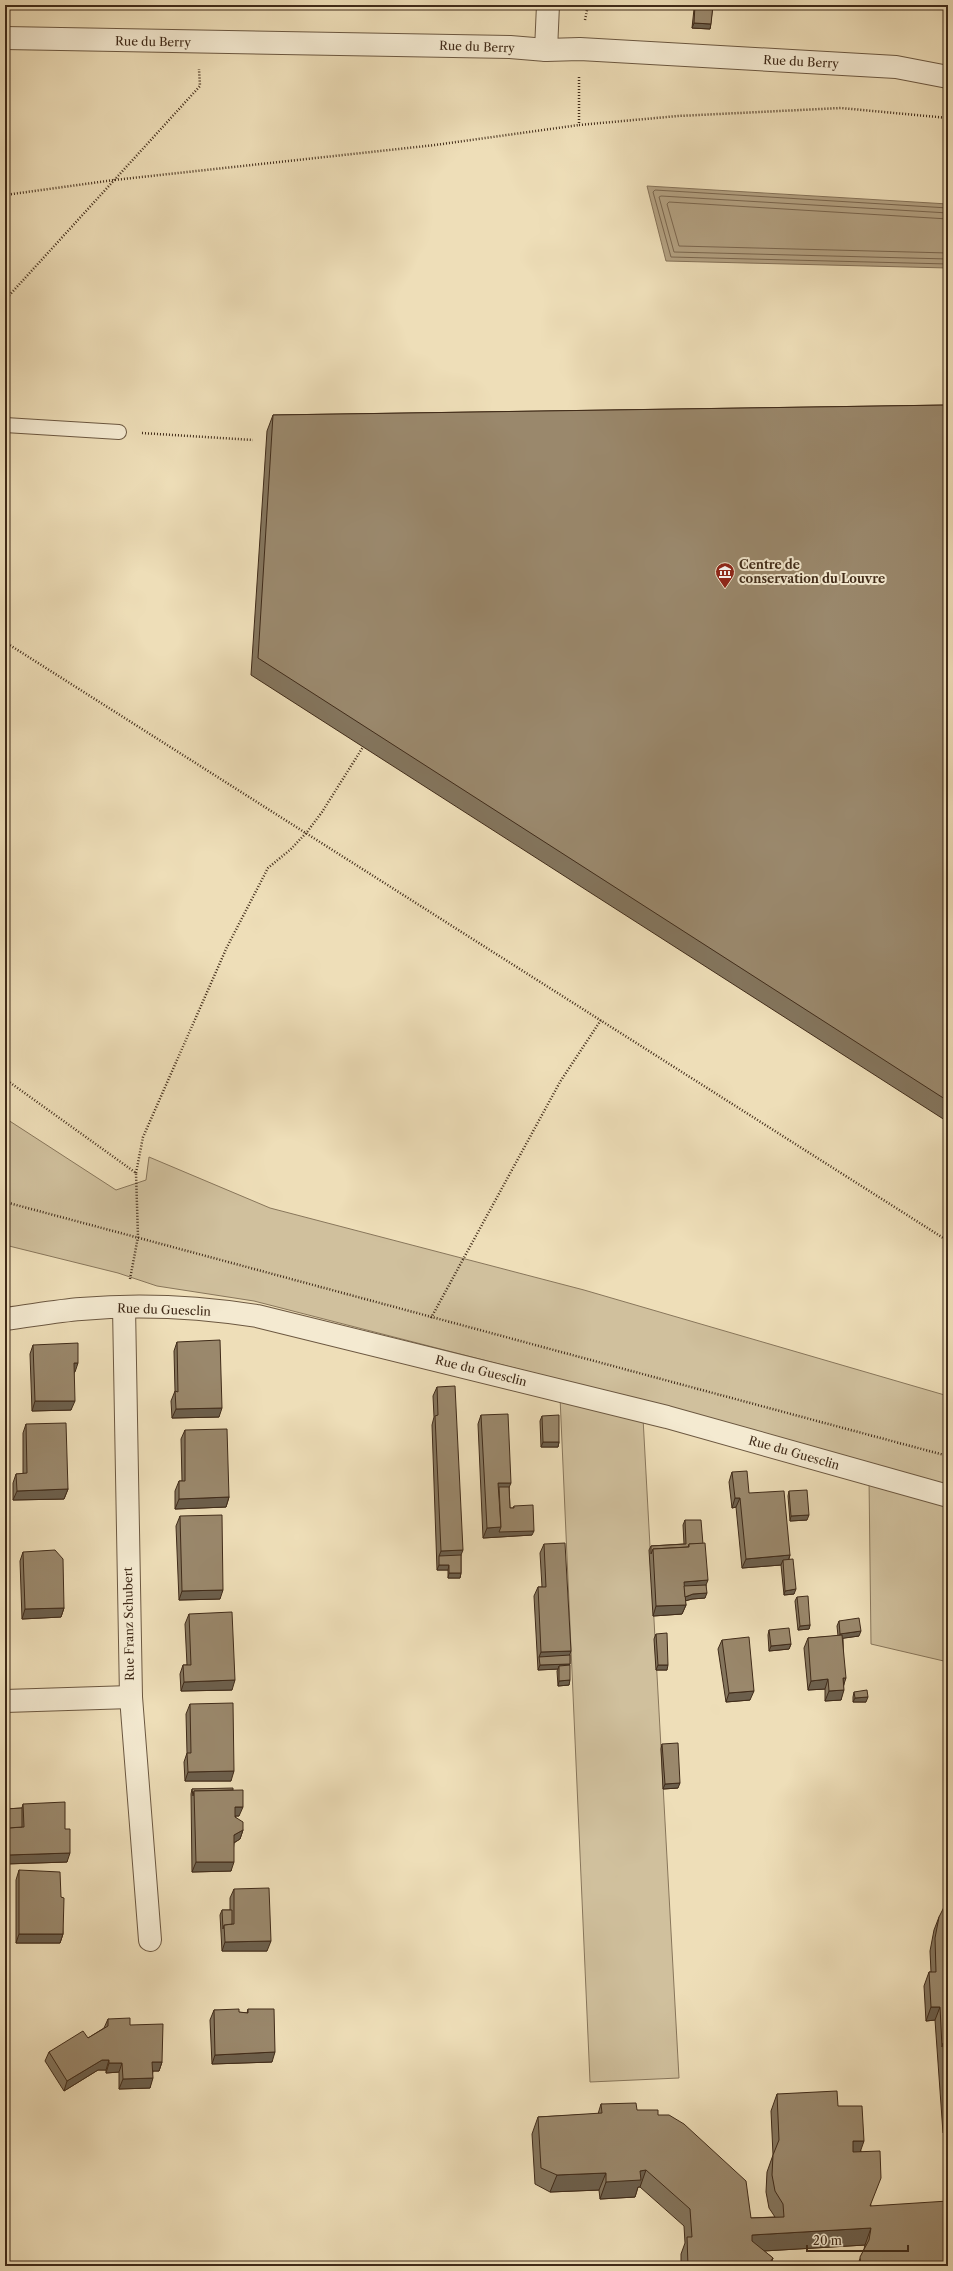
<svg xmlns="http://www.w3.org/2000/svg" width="953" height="2271" viewBox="0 0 953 2271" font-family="'Libre Caslon Text',serif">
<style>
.green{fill:#d0c09d;stroke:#88765b}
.water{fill:#b3a182;stroke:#857258}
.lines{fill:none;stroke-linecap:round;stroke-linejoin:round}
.shore{stroke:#7a664e;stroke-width:1}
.lane-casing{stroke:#6c5841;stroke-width:16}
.street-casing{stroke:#6c5841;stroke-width:24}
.path{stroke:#402b19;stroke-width:2.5;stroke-dasharray:1 2;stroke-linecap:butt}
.lane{stroke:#f4ead1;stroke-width:14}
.street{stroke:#f4ead1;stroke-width:22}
.wall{fill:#84755d;stroke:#402b19}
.shaded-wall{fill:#6c5f4c;stroke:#402b19}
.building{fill:#9a886c;stroke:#402b19}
.labels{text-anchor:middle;stroke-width:4;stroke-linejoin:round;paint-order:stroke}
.street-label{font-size:12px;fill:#402b19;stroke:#f4ead1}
.poi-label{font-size:12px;font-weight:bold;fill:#402b19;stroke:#f4ead1;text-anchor:start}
</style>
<rect width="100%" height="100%" fill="#eedeb8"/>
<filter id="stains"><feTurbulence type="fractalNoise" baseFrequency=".005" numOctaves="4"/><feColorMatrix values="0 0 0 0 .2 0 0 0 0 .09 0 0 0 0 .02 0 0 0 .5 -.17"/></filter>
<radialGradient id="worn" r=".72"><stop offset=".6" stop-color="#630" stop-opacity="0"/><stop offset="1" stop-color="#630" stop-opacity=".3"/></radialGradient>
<g class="green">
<polygon points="5,1118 116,1190 146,1180 149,1157 270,1208 584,1290 948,1396 948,1662 871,1644 869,1478 666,1407 254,1301 157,1286 118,1273 5,1245"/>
<polygon points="560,1397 643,1418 679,2078 590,2082"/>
</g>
<polygon class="water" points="647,186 948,204 948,268 666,261"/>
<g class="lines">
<g class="shore">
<polyline points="948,208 655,190 653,192 671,257 948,264"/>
<polyline points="948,213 661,196 659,197 674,252 948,259"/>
<polyline points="948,219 669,202 667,204 679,246 948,253"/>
</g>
<defs>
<polyline id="lane" points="5,425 119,432"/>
<g id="street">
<polyline points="5,38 510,47 546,50 580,49 896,67 948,77"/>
<polyline points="546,50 548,5"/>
<polyline points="124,1307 131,1697 150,1940"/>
<path d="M 5,1319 C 30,1316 55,1311 81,1309 C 138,1304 200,1307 257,1316 L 667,1417 L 948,1496"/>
<polyline points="5,1701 131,1697"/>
</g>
</defs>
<use href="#lane" class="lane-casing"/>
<use href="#street" class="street-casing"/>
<g class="path">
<polyline points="585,20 588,5"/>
<polyline points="579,77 579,125 678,116 841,108 948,118"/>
<polyline points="5,195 114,180 435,145 579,125"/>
<polyline points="5,300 200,86 199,69"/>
<polyline points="142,433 253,440"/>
<polyline points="5,642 948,1241"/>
<polyline points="5,1079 136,1173 138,1237 130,1279"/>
<polyline points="136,1173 143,1137 227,947 268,868 291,849 307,832 322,812 363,747"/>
<path d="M 5,1202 C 319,1286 633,1372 948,1456"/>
<polyline points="431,1318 560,1082 601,1020"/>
</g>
<use href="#lane" class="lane"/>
<use href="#street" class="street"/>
</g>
<g class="wall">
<polygon points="695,5 713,5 710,29 692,28 694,9"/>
<polygon points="948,405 948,1122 251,675 267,431 273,415"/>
<polygon points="177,1342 219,1417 172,1418 171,1401 175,1391 174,1351"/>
<polygon points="33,1345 75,1372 74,1372 71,1410 32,1411 30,1354"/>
<polygon points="437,1387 461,1555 461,1573 460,1578 448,1578 448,1570 437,1570 432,1425 434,1417 433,1396"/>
<polygon points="481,1415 509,1487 510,1508 513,1508 514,1506 532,1535 483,1538 478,1424"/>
<polygon points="542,1416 559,1442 558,1447 541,1447 540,1421"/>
<polygon points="26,1424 68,1489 64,1499 13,1500 13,1483 16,1474 23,1474 23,1433"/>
<polygon points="185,1430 229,1497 226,1507 175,1509 175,1491 179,1481 182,1481 181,1439"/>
<polygon points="732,1472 749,1493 790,1555 789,1559 794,1594 784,1595 781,1565 742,1568 736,1507 732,1508 729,1482"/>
<polygon points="789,1491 807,1520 790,1521 788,1496"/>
<polygon points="180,1516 220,1599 179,1600 176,1526"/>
<polygon points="685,1520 706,1585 705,1598 692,1599 685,1601 686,1605 682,1614 653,1616 649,1550 651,1546 684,1544 683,1525"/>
<polygon points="544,1544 570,1655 570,1664 569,1665 569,1685 558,1686 557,1671 558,1669 538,1670 534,1596 538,1587 542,1587 540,1553"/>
<polygon points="23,1552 64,1608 61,1617 22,1619 20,1561"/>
<polygon points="797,1597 810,1625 809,1629 798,1630 795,1601"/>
<polygon points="189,1614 232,1690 181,1691 180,1674 183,1665 187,1665 185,1624"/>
<polygon points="839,1621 859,1636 843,1638 844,1684 841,1700 825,1701 825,1689 808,1690 804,1648 808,1638 838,1636 837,1626"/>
<polygon points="769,1630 791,1644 789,1649 769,1651 768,1635"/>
<polygon points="656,1634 667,1670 656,1670 654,1639"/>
<polygon points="722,1640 750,1700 726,1702 718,1649"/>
<polygon points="854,1692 866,1702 853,1702 853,1697"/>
<polygon points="190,1704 231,1781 185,1781 184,1762 187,1753 186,1714"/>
<polygon points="662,1744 678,1788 663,1789 661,1749"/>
<polygon points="192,1789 233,1790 239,1816 235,1816 243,1830 240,1839 234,1843 231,1871 192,1872 191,1794"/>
<polygon points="23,1804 65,1829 67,1862 5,1864 5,1809 22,1808"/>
<polygon points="19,1870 61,1897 63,1934 60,1943 16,1943 16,1880"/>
<polygon points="234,1889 267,1951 222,1951 220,1915 222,1910 230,1910 230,1898"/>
<polygon points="948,1906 948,2138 943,2133 935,2020 926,2021 924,1986 929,1972 931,1972 930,1951 934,1930 939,1917"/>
<polygon points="248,2009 272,2062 212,2064 210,2020 214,2010 247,2013"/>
<polygon points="108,2019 130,2025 162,2062 159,2071 153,2071 150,2088 119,2089 119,2072 106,2073 106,2070 98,2070 64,2091 45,2061 49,2052 88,2038 104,2028"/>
<polygon points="777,2094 838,2106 861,2151 871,2206 948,2266 857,2266 864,2249 865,2245 764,2251 773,2258 770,2266 681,2266 681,2254 685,2243 684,2226 640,2187 638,2187 635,2197 600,2199 599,2190 550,2192 535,2184 532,2134 538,2117 598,2114 601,2104 658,2115 751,2218 775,2217 769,2208 766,2192 767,2172 773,2155 771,2111"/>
</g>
<g class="shaded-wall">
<polygon points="694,23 711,24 710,29 692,28"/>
<polygon points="74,1363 78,1363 75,1372 70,1373"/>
<polygon points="35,1401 75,1401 71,1410 32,1411"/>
<polygon points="222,1408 219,1417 172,1418 176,1409"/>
<polygon points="543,1442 559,1442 558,1447 541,1447"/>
<polygon points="498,1483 511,1483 507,1492 497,1492"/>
<polygon points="68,1489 64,1499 13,1500 17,1491"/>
<polygon points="229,1497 226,1507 175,1509 179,1499"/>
<polygon points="735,1498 740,1498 736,1507 732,1508"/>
<polygon points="809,1515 807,1520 790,1521 791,1516"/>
<polygon points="501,1527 534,1531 532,1535 483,1538 487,1528"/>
<polygon points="463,1550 459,1560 439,1556 441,1551"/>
<polygon points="790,1555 787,1564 783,1560 781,1565 742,1568 746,1559"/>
<polygon points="439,1565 449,1565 448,1570 437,1570"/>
<polygon points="449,1573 461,1573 460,1578 448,1578"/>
<polygon points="708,1580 704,1590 682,1591 684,1582"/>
<polygon points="796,1589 794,1594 784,1595 785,1591"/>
<polygon points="223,1590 220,1599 179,1600 182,1591"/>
<polygon points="707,1593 705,1598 692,1599 681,1602 683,1598 693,1594"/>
<polygon points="686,1605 682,1614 653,1616 656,1606"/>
<polygon points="64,1608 61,1617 22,1619 25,1609"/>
<polygon points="810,1625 809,1629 798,1630 800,1626"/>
<polygon points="861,1631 859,1636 838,1639 840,1634"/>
<polygon points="791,1644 789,1649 769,1651 771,1646"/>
<polygon points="571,1651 568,1660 539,1657 541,1652"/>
<polygon points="570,1664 568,1668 559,1666 558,1669 538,1670 540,1665"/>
<polygon points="658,1665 668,1665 667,1670 656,1670"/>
<polygon points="843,1678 846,1678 843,1687"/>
<polygon points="828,1679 825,1689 808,1690 811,1681"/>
<polygon points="235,1680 232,1690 181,1691 184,1682"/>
<polygon points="570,1680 569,1685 558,1686 559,1681"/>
<polygon points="844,1690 841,1700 825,1701 829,1691"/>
<polygon points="754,1691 750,1700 726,1702 729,1693"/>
<polygon points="868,1697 866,1702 853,1702 855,1698"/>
<polygon points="234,1771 231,1781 185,1781 188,1772"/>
<polygon points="680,1783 678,1788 663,1789 665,1784"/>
<polygon points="235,1807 243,1807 239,1816 232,1816"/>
<polygon points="243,1830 240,1839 230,1845 234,1835"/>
<polygon points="70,1853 67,1862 5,1864 8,1855"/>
<polygon points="196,1862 234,1862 231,1871 192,1872"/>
<polygon points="19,1934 63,1934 60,1943 16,1943"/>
<polygon points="271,1941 267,1951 222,1951 225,1942"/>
<polygon points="931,2007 940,2007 935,2020 926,2021"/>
<polygon points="275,2052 272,2062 212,2064 215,2055"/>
<polygon points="102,2060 109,2060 106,2070 98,2070 64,2091 67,2081"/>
<polygon points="152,2062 162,2062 159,2071 149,2071"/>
<polygon points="109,2063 122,2063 119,2072 106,2073"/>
<polygon points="153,2078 150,2088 119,2089 123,2079"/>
<polygon points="853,2141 864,2141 858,2158 847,2158"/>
<polygon points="646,2170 640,2187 638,2187 635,2197 600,2199 606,2182 640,2171"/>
<polygon points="606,2173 599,2190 550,2192 557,2175"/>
<polygon points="871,2228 865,2245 746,2252 752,2235"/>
<polygon points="773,2258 770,2266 767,2266"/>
</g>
<g class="building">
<polygon points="695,5 713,5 711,24 694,23"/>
<polygon points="948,405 948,1101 258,658 273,415"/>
<polygon points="220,1340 222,1408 176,1409 175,1391 178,1392 177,1342"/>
<polygon points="78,1343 78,1363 74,1363 75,1401 35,1401 33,1345"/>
<polygon points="455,1386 463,1550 441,1551 435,1416 438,1415 437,1387"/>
<polygon points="508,1414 511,1483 498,1483 501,1527 487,1528 481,1415"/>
<polygon points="559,1415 559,1442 543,1442 542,1416"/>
<polygon points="66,1423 68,1489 17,1491 16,1474 27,1473 26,1424"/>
<polygon points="227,1429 229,1497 179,1499 179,1481 185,1481 185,1430"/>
<polygon points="747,1471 749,1493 784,1491 790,1555 746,1559 740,1498 735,1498 732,1472"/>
<polygon points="499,1487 509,1487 510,1508 514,1508 514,1506 533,1505 534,1531 499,1532 501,1527"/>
<polygon points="807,1490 809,1515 791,1516 789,1491"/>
<polygon points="222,1515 223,1590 182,1591 180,1516"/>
<polygon points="685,1520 701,1520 703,1544 689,1544 688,1547 653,1549 651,1554 651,1546 686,1544"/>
<polygon points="565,1543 571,1651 541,1652 538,1587 546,1587 544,1544"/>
<polygon points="705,1543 708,1580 684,1582 686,1605 656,1606 653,1549 689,1547 689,1544"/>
<polygon points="55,1550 63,1559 64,1608 25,1609 23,1552"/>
<polygon points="461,1555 461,1573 449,1573 449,1565 439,1565 439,1556"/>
<polygon points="793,1559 796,1589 785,1591 783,1560"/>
<polygon points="706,1585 707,1593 693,1594 685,1597 684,1586"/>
<polygon points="808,1596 810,1625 800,1626 797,1597"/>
<polygon points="232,1612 235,1680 184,1682 183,1665 191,1665 189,1614"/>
<polygon points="859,1618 861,1631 840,1634 839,1621"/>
<polygon points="789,1628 791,1644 771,1646 769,1630"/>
<polygon points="667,1633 668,1665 658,1665 656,1634"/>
<polygon points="842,1635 846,1678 843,1678 844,1690 829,1691 828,1679 811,1681 808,1638"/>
<polygon points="749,1637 754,1691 729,1693 722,1640"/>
<polygon points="570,1655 570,1664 540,1665 539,1657"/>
<polygon points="570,1665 570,1680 559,1681 559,1666"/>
<polygon points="867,1690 868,1697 855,1698 854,1692"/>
<polygon points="233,1703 234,1771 188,1772 187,1753 191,1753 190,1704"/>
<polygon points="678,1743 680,1783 665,1784 662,1744"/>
<polygon points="233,1788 233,1790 194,1791 193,1796 192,1789"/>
<polygon points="243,1790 243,1807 235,1807 235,1817 243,1822 243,1830 234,1835 234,1862 196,1862 194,1791"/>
<polygon points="65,1802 65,1829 70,1829 70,1853 8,1855 8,1828 24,1827 23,1804"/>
<polygon points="22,1808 22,1827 8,1828 6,1832 5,1809"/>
<polygon points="19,1870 60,1872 61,1897 64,1898 63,1934 19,1934"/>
<polygon points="269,1888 271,1941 225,1942 224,1925 234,1924 234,1889"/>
<polygon points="948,1906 948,2043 943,2043 942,2047 940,2007 931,2007 929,1972 936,1972 935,1938 939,1917 944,1907"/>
<polygon points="222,1910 232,1910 232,1924 224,1925 223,1929"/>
<polygon points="239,2009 239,2012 248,2013 248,2009 274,2009 275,2052 215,2055 214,2010"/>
<polygon points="130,2018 130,2025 163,2024 162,2062 152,2062 153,2078 123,2079 122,2063 109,2063 109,2060 102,2060 67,2081 49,2052 83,2031 88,2038 108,2026 108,2019"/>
<polygon points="943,2043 948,2043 948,2104"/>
<polygon points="837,2091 838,2106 862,2106 864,2141 853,2141 853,2152 880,2151 881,2178 870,2206 948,2201 948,2266 861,2266 860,2257 869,2240 871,2228 752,2235 752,2241 773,2258 767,2266 688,2266 687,2237 692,2237 690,2209 646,2170 640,2171 641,2180 606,2182 606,2173 557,2175 541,2168 538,2117 602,2113 601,2104 636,2103 637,2110 658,2110 658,2115 669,2115 684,2124 746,2181 751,2218 784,2217 783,2204 775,2191 772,2175 773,2155 779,2140 777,2094"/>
</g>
<defs>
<symbol id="museum-pin" viewBox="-11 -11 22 30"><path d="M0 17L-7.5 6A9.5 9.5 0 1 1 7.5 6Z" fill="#8f2418" stroke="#f4ead1"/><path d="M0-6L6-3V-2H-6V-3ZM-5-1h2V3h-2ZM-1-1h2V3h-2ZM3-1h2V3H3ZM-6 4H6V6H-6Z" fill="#fff"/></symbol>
</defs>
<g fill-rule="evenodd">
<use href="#museum-pin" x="714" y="561" width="22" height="30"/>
</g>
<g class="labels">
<g class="street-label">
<text transform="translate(153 42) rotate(1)" y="4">Rue du Berry</text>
<text transform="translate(477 47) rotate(2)" y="4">Rue du Berry</text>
<text transform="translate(801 62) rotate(3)" y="4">Rue du Berry</text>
<text transform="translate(164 1310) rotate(2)" y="4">Rue du Guesclin</text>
<text transform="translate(481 1371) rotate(14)" y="4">Rue du Guesclin</text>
<text transform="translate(794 1453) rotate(16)" y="4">Rue du Guesclin</text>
<text transform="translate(129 1624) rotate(-91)" y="4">Rue Franz Schubert</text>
</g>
<g class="poi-label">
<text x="739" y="569">Centre de<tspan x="739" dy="14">conservation du Louvre</tspan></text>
</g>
</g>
<rect width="953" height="2271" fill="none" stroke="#eedeb8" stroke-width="20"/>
<rect x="6" y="6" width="941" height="2259" fill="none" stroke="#402b19" stroke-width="2"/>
<rect x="10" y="10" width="933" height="2251" fill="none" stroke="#402b19"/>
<path d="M807 2245v6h101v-6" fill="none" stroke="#402b19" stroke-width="2"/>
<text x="813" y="2245" font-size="12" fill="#402b19" stroke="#f4ead1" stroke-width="3" paint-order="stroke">20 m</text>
<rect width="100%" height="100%" filter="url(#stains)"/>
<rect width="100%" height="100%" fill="url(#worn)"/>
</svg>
